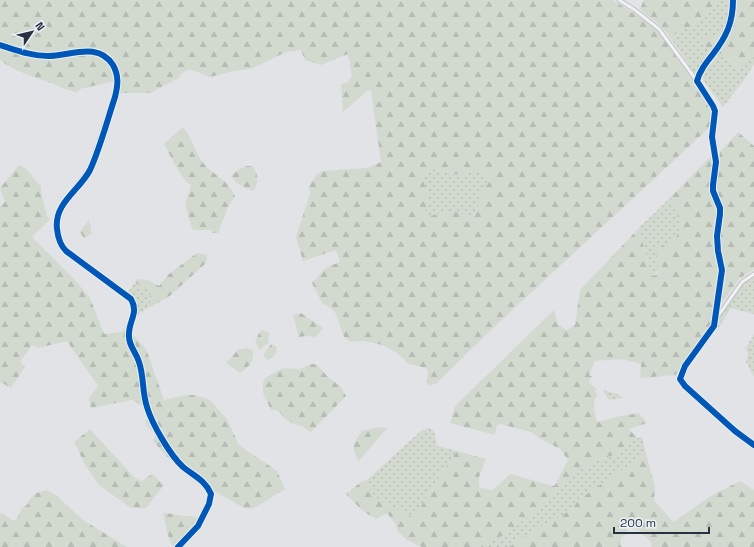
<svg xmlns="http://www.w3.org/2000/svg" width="754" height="547" font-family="'Space Grotesk',sans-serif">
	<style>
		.grass { fill: url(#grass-dots) }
		.forest { fill: url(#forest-firs); fill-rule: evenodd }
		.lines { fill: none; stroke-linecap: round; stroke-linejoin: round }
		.minor-casing { stroke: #bfc1c4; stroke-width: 5 }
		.minor { stroke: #f0f1f3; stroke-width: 3 }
		.cycleway-casing { stroke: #edf2f6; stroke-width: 8 }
		.cycleway { stroke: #0057b8; stroke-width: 6 }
	</style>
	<defs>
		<pattern id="grass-dots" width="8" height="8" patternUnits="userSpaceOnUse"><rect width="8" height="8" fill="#d2dad0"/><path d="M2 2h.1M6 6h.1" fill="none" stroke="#b4bcb4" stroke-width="1.8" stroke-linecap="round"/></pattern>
		<pattern id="forest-firs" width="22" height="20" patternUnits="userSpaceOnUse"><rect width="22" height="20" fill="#d2dad0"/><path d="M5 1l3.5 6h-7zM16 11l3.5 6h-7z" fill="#b4bcb4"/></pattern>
	</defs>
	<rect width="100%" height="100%" fill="#e1e3e6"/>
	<!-- grass -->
	<path class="grass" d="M721,0h10c0,14 -4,26 -9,38l-7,-2 -13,7 10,9 -16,23 -26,-38 9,-6 13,-5 5,-6 9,-5z
		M754,50v14l-10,16 -21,27 -20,-27v-7l15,-21 21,16z
		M113,91l7,3c-9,18 -14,39 -21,58 -3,9 -5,18 -11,26 -8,13 -25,23 -28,39 -3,13 2,25 9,34l58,42 8,-10 7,4 4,-2 6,5c-3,7 -4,10 1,16 -14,6 -21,10 -22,27l-7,-3c5,-9 10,-19 5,-28l-72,-55 -2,-28 -2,-2 6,-12 28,-37z
		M433,169l26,6 22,-4 10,9 -8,10 -10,30 -16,-9 -34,6 -1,-40z
		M672,196l9,32 -8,14 -9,6v-2c-2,10 -1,27 -13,30l-12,-48z
		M754,276v38l-23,-6 -14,22 3,-13 16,-23 6,-10z
		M754,334v43l-8,-15 2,-7 -2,-7z
		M676,381h8l54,50 16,12v5l-16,-11z
		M604,390l16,5 2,3 -13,2 -6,-9z
		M428,428l6,3 3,15 20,5 -21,31 -22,36c-12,-7 -37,-15 -44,-28 -2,-3 -2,-7 -3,-10l54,-49z
		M642,437l4,17 -67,45 -6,9 -24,16 -11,3 -29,20h-31l24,-11 51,-38 4,-11 19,-15 19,-10 23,-9 19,-15z"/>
	<!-- forest -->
	<path class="forest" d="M0,0h613l45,29 52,75c3,8 1,15 0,23l-216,200 -58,57 -8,1 -2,-3 2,-10 -1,-4 -19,-4c-11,-16 -38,-26 -57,-22l-7,-5 -8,-23 -4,-5 -10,-6 -10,-20 15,-16 13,-5 -4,-12 -33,11 -7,-24 14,-43 -1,-8 7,-11 7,-4 44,-3 14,-6 -10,-71 -3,-1 -25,22 -2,-28 7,-2 4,-6 -4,-22 -27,11 -16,-5 -4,-10 -15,2 -35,17 -17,2 -24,6 -15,-6 -7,-1 -6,3 -3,5 -29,15h-28l-2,1 -7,-3 2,-9h-5l-30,7 -3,3c-8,-1 -14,-4 -21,-7 -20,-8 -39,-12 -56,-25zM433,169l26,6 22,-4 10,9 -8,10 -10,30 -16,-9 -34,6 7,-16 -8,-24z
		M644,0h77l-15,15 -9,5 -5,6 -13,5 -9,6 -9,-11 -21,-17z
		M736,0h18v50l-14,18 -22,-16c10,-16 19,-32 18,-52z
		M708,35l14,3 -10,14 -10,-9v-7z
		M183,127c8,10 11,22 18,33 9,14 25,17 34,36l-7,11 -10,26h-5l-1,-3h-18l-2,-2 -7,-23 6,-20c-11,-7 -20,-29 -27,-41z
		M738,132l16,14v123l-15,10 -18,26 5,-32 -6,-30 3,-31 -7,-25 4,-35z
		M712,155l1,8 -3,19 7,30 -3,11 -1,21 5,21 -6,58c-8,19 -25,34 -36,52l-36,3 1,-14 -20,-5 -26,2 -6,14 4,2 -3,2 -1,4 8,6 -2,3 3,2c-7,9 -3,18 -1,28l24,-6 18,-3 8,10 -18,6 8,9 -19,15 -23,9 -19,10 -19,15 -4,11 -51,38 -24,11h-56l-15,-7 -9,-8 -2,-7 -8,-11h-3l-9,5 -13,-8 -17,-17 15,-12 6,-2c1,3 1,7 3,10 7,13 32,21 44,28l22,-36 21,-31 29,8 -7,18v9l2,2 12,2 17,-16 43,12 2,-1 13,-25 -8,-11 -21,-11 -8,-6 -31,-8 -3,1 -2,10 -45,-12 5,-17 99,-96 4,14 8,6 9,-5 5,-35 59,-62 12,48 5,-1 3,-4 -4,-21 9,-5 1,3 8,-6 8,-14 -9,-32z
		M19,165c13,6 12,12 22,21v7l6,23 3,3 -18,18 43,43 15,18 14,36 17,-2 3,-2 7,3 15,16 18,51 17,-4 12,-1 13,3 6,4 15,17 12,26 38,26 8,18 -29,18 -6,2 -6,-1 -26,-15 -11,-2 -40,-34 -14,-16 2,-6 -9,-11v-5h5l-4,-11 -15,-8 -41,8 -2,-10 9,-12 -31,-45 -29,7 -6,-3 -12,17 5,5 -14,21 -11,-6v-175l5,-5 -5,-14z
		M247,166h6c5,10 7,16 0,25 -9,-4 -16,-6 -22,-15l7,-6z
		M89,220l3,14 -8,4 -4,-6z
		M197,253l7,1 3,2 -1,7 -35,32 -18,11c-5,-6 -4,-9 -1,-16l-6,-5 -4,2 -7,-4 2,-4 11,1 11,6 10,-12z
		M301,313l22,15 -7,9 -10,-1 -7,1 -6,-22z
		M262,330l6,2 1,2 -1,9 -8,7 -5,-8 4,-9z
		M271,344l6,3c0,6 -3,12 -10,13l-4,-5z
		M247,348l6,2c2,11 -5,18 -13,23l-14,-10 12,-13z
		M312,364h3l3,2 10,11 13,10 5,9 -36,37c-7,-9 -13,-7 -22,-12 -7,-4 -7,-13 -17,-11l-8,-17v-10l2,-5 18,-10 16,1z
		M380,427l7,1 -28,33c-9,-13 -5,-19 3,-30z
		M90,429l45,49 7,3 10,-7 12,11 -18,23h-15l-32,-23 -14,-20 -5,-11 -6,-12z
		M646,454l9,33 -1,13 19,22 38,-26 29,-15 14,9v57h-103l1,-4 -16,-15 -6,-3 -5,10 -4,3 -1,7 2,2h-113l29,-20 11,-3 24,-16 6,-9z
		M48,490l9,6 26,24 44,27h-127v-33l3,-1 9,7h4l6,-12 5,-3 2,-5 7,-7z
		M164,513h2l33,5 -10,16 -16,12 -4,-7 -6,-25z"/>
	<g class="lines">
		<defs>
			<path id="minor" d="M619,0l16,10 24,19 38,52
				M733,0c0,23 -7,37 -20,54 -7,9 -13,16 -16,27l16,25 2,5 -3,26 4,25 -3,23v6l7,17v6l-3,22 1,15 4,19 -8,56 -29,40 -5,13 5,7 50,45 19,14
				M0,45c16,5 31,11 48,11 22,0 50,-15 65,9 6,11 5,20 2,32 -8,24 -15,51 -25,73 -11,21 -36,33 -33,59 1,9 3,16 9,22l65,48c8,14 -2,21 -2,35 -1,11 7,18 10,28 5,14 3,30 8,45 5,17 23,48 36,60 11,9 22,13 28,27l-2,10 -11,22 -20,21
				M716,319l26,-37 12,-8"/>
		</defs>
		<!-- minor casing -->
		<use href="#minor" class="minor-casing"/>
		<!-- minor -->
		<use href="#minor" class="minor"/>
		<defs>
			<path id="cycleway" d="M733,0c0,23 -7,37 -20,54 -7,9 -13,16 -16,27l16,25 2,5 -3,26 4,25 -3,23v6l7,17v6l-3,22 1,15 4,19 -8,56 -29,40 -5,13 5,7 50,45 19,14
				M0,45c16,5 31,11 48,11 22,0 50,-15 65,9 6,11 5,20 2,32 -8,24 -15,51 -25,73 -11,21 -36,33 -33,59 1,9 3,16 9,22l65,48c8,14 -2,21 -2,35 -1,11 7,18 10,28 5,14 3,30 8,45 5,17 23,48 36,60 11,9 22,13 28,27l-2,10 -11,22 -20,21"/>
		</defs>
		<!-- cycleway casing -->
		<use href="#cycleway" class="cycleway-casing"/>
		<!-- cycleway -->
		<use href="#cycleway" class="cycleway"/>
	</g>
	<!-- north arrow -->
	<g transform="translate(32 32) rotate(55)" stroke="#edf2f6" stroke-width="3" paint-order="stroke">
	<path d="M0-3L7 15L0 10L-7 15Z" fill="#263241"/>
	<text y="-6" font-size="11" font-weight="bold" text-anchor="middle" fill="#263241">N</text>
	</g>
	<!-- scale -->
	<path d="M614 527v6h95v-6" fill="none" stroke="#263241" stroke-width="2"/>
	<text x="620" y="527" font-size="12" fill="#263241" stroke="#edf2f6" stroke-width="3" paint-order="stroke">200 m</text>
</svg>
